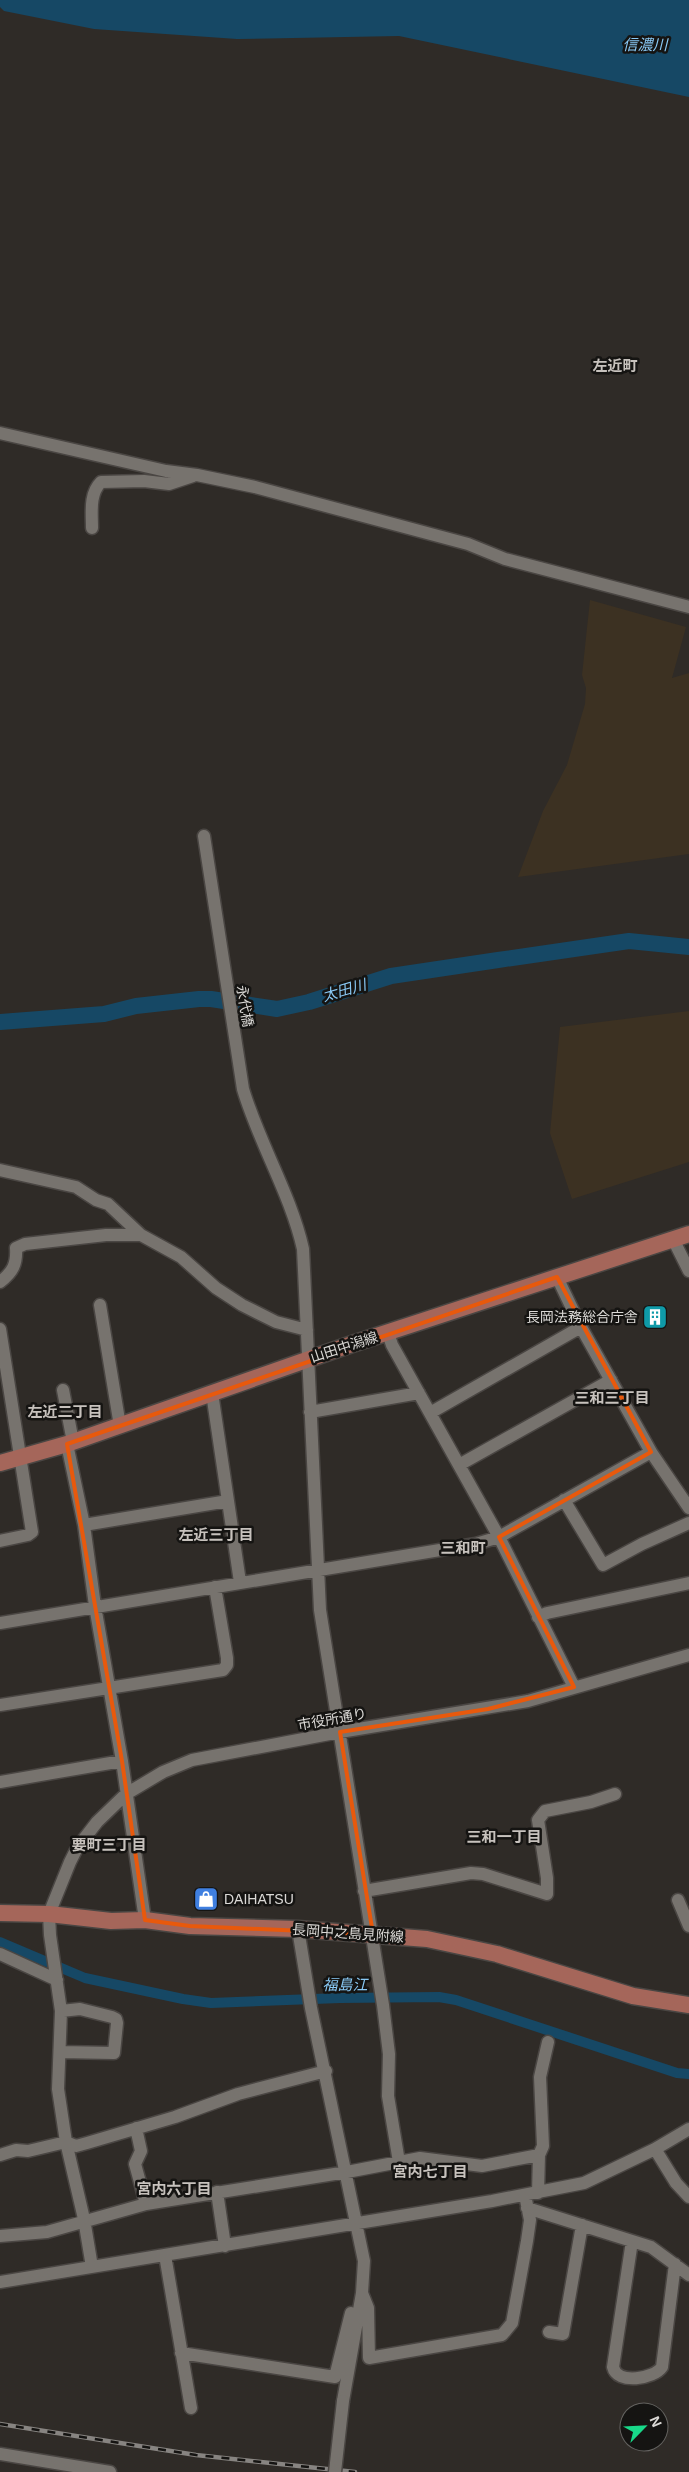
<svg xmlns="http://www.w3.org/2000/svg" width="689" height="2472" font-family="Arial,'Noto Sans JP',sans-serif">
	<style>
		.industrial { fill: #3c3122 }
		.water { fill: #164865 }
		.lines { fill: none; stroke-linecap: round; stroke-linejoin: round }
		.canal { stroke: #164865; stroke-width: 10 }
		.river { stroke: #164865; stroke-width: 16 }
		.minor-casing { stroke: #4a4643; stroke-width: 15 }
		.major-casing { stroke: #4a4643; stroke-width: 19 }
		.minor { stroke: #77736e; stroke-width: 12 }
		.major { stroke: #a5665a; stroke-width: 16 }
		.rail-casing { stroke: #878481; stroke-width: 4.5 }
		.rail { stroke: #151412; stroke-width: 2.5; stroke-dasharray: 8; stroke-linecap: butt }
		.minor-bridge-casing { stroke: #4a4643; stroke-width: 15; stroke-linecap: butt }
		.minor-bridge { stroke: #77736e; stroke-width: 12 }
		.marked { fill: none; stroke: #e8590c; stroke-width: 4; stroke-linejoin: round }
		.labels { text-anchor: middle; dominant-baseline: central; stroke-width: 5; stroke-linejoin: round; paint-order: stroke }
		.street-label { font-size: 14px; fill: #dbd9d6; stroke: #151412 }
		.poi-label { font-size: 14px; fill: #dbd9d6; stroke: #151412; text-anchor: end }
		.water-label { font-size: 15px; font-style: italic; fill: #8acaf6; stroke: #151412 }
		.neighbourhood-label { font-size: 15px; font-weight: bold; fill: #c7c2bd; stroke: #151412 }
	</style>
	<rect width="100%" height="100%" fill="#2f2b27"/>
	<!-- industrial -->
	<path class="industrial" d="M590,600l96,27 -14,51 17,-5v181l-171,23 25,-66 24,-46 18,-61 1,-16 -4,-13z
		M689,1011v151l-117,37 -22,-66 10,-106z"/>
	<!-- water -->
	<path class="water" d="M0,0h689v97l-290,-61 -162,3 -143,-10 -90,-18 -4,-4z"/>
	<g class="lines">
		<!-- canal -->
		<path class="canal" d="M0,1942l85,36 98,21 28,4 129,-5 99,-1 17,3 221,73 12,1"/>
		<!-- river -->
		<path class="river" d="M0,1022l104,-8 32,-8 63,-7h12l66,10 32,-7 82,-26 107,-16 131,-19 60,6"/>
		<defs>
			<path id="minor" d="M0,433l166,38 31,4 58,12 213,57 37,15 184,48
				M92,528c0,-15 -3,-34 9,-46l43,-1 25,3 24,-8
				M204,836l39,253c16,54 48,106 60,160l17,361 63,395 6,49 -1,42 11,66
				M0,1170l76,17 20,13 12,4 33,31 40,22 35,31 26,17 34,17 31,8
				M673,1239l16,32
				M557,1277l24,50 70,125 38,56
				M0,1282c13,-10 17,-18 16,-34l9,-4 81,-9h35
				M100,1305l20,121
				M0,1329l32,203 -4,3 -28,6
				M388,1333l4,12 107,192 75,150
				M63,1390l10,52
				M212,1393l28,189
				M310,1412l109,-19
				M430,1413l151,-86
				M67,1444l17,81 11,81 27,155 23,159
				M459,1465l152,-85
				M564,1500l39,65 39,-21 47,-21
				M84,1525l144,-24
				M538,1617l9,-4 142,-30
				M0,1623l476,-79 23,-7 152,-85
				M0,1705l223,-35 4,-5v-7l-12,-71
				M0,1782l122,-21
				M364,1891l107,-18 12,1 64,20v-16l-9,-58 7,-9 46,-9 24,-8
				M678,1900l11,26
				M298,1929l13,79 53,253 -2,32 -19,108
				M0,1954l57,26
				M60,2052l54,1 3,-30 -1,-4 -4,-2 -32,-8 -19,2
				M136,2128l5,23 -6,13 11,40
				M655,2149l21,34 13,14
				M0,2155l16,-5 12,1 38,-9 10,4 11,-3 88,-26 63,-23 88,-23
				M217,2192l8,54
				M538,2193l1,-38 4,-9 -3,-69 8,-35
				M527,2208l124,39 38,28
				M0,2236l47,-4 99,-28 201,-32 73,-14 62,8 57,-11
				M632,2241l-19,126c4,18 41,12 49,0l13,-103
				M165,2255l26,153
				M92,2267l-8,-48 -18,-77 -8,-53 3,-78 -11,-76 -1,-21 21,-52 7,-14 20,-26 29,-28 37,-22 29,-12 148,-28 188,-31 161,-46
				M0,2282l492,-81 92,-18 71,-34 34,-20
				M362,2293l6,15 1,50 133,-23 10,-12 15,-82 3,-21 -5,-25
				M549,2332l14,2 19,-109
				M181,2353l154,24 16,-64
				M0,2454l110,18"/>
			<path id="major" d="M0,1463l67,-19 285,-100 337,-110
				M0,1913l49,1 62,7 34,-1 45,6 108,3 129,10 70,15 136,42 56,9"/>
		</defs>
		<!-- minor casing -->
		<use href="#minor" class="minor-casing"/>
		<!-- major casing -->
		<use href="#major" class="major-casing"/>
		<!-- minor -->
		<use href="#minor" class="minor"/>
		<!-- major -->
		<use href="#major" class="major"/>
		<defs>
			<path id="rail" d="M0,2424l196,31 159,17"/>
		</defs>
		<!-- rail casing -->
		<use href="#rail" class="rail-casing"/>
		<!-- rail -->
		<use href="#rail" class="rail"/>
		<defs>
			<path id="minor-bridge" d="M335,2472l8,-71"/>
		</defs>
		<!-- minor-bridge casing -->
		<use href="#minor-bridge" class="minor-bridge-casing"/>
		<!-- minor-bridge -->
		<use href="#minor-bridge" class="minor-bridge"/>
	</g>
	<!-- marked area -->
	<path class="marked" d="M557,1277l94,175 -152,85 75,150 -86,22 -148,23 33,202 -183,-8 -45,-6 -23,-159 -55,-317z"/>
	<!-- icons -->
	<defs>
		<symbol id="building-square" viewBox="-11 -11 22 22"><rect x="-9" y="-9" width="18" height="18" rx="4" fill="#0f9aa8" stroke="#151412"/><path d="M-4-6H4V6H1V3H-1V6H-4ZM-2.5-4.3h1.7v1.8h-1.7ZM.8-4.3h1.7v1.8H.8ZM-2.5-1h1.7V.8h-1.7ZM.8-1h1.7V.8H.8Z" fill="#fff"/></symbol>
		<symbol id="shop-square" viewBox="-11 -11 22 22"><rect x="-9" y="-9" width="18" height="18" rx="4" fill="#3f7fe0" stroke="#151412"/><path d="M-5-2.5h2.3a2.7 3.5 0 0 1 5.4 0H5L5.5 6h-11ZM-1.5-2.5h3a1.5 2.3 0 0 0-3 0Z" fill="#fff"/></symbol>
	</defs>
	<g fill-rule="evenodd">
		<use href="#building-square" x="641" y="1303" width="28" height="28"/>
		<use href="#shop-square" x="192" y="1885" width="28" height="28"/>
	</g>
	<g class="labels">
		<!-- street labels -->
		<g class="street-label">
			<text transform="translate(245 1006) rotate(81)">永代橋</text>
			<text transform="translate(344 1347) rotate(-18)">山田中潟線</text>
			<text transform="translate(332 1719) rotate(-10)">市役所通り</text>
			<text transform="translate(348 1933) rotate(4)">長岡中之島見附線</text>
		</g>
		<!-- poi labels -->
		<g class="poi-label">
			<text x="638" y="1317">長岡法務総合庁舎</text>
			<text x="224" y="1899" text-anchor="start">DAIHATSU</text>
		</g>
		<!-- water labels -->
		<g class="water-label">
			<text x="645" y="44">信濃川</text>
			<text transform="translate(344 990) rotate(-16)">太田川</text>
			<text x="345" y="1984">福島江</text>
		</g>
		<!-- neighbourhood labels -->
		<g class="neighbourhood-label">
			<text x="615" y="365">左近町</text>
			<text x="612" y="1397">三和三丁目</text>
			<text x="65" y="1411">左近二丁目</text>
			<text x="216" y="1534">左近三丁目</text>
			<text x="463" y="1547">三和町</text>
			<text x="504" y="1836">三和一丁目</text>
			<text x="109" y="1844">要町三丁目</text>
			<text x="430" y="2171">宮内七丁目</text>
			<text x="174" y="2188">宮内六丁目</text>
		</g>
	</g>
	<!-- north arrow -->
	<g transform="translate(644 2427) rotate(66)"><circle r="24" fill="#151412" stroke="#646360"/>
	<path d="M0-4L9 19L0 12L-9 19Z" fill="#18d989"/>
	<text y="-8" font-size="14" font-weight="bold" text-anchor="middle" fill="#dbd9d6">N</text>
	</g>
</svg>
